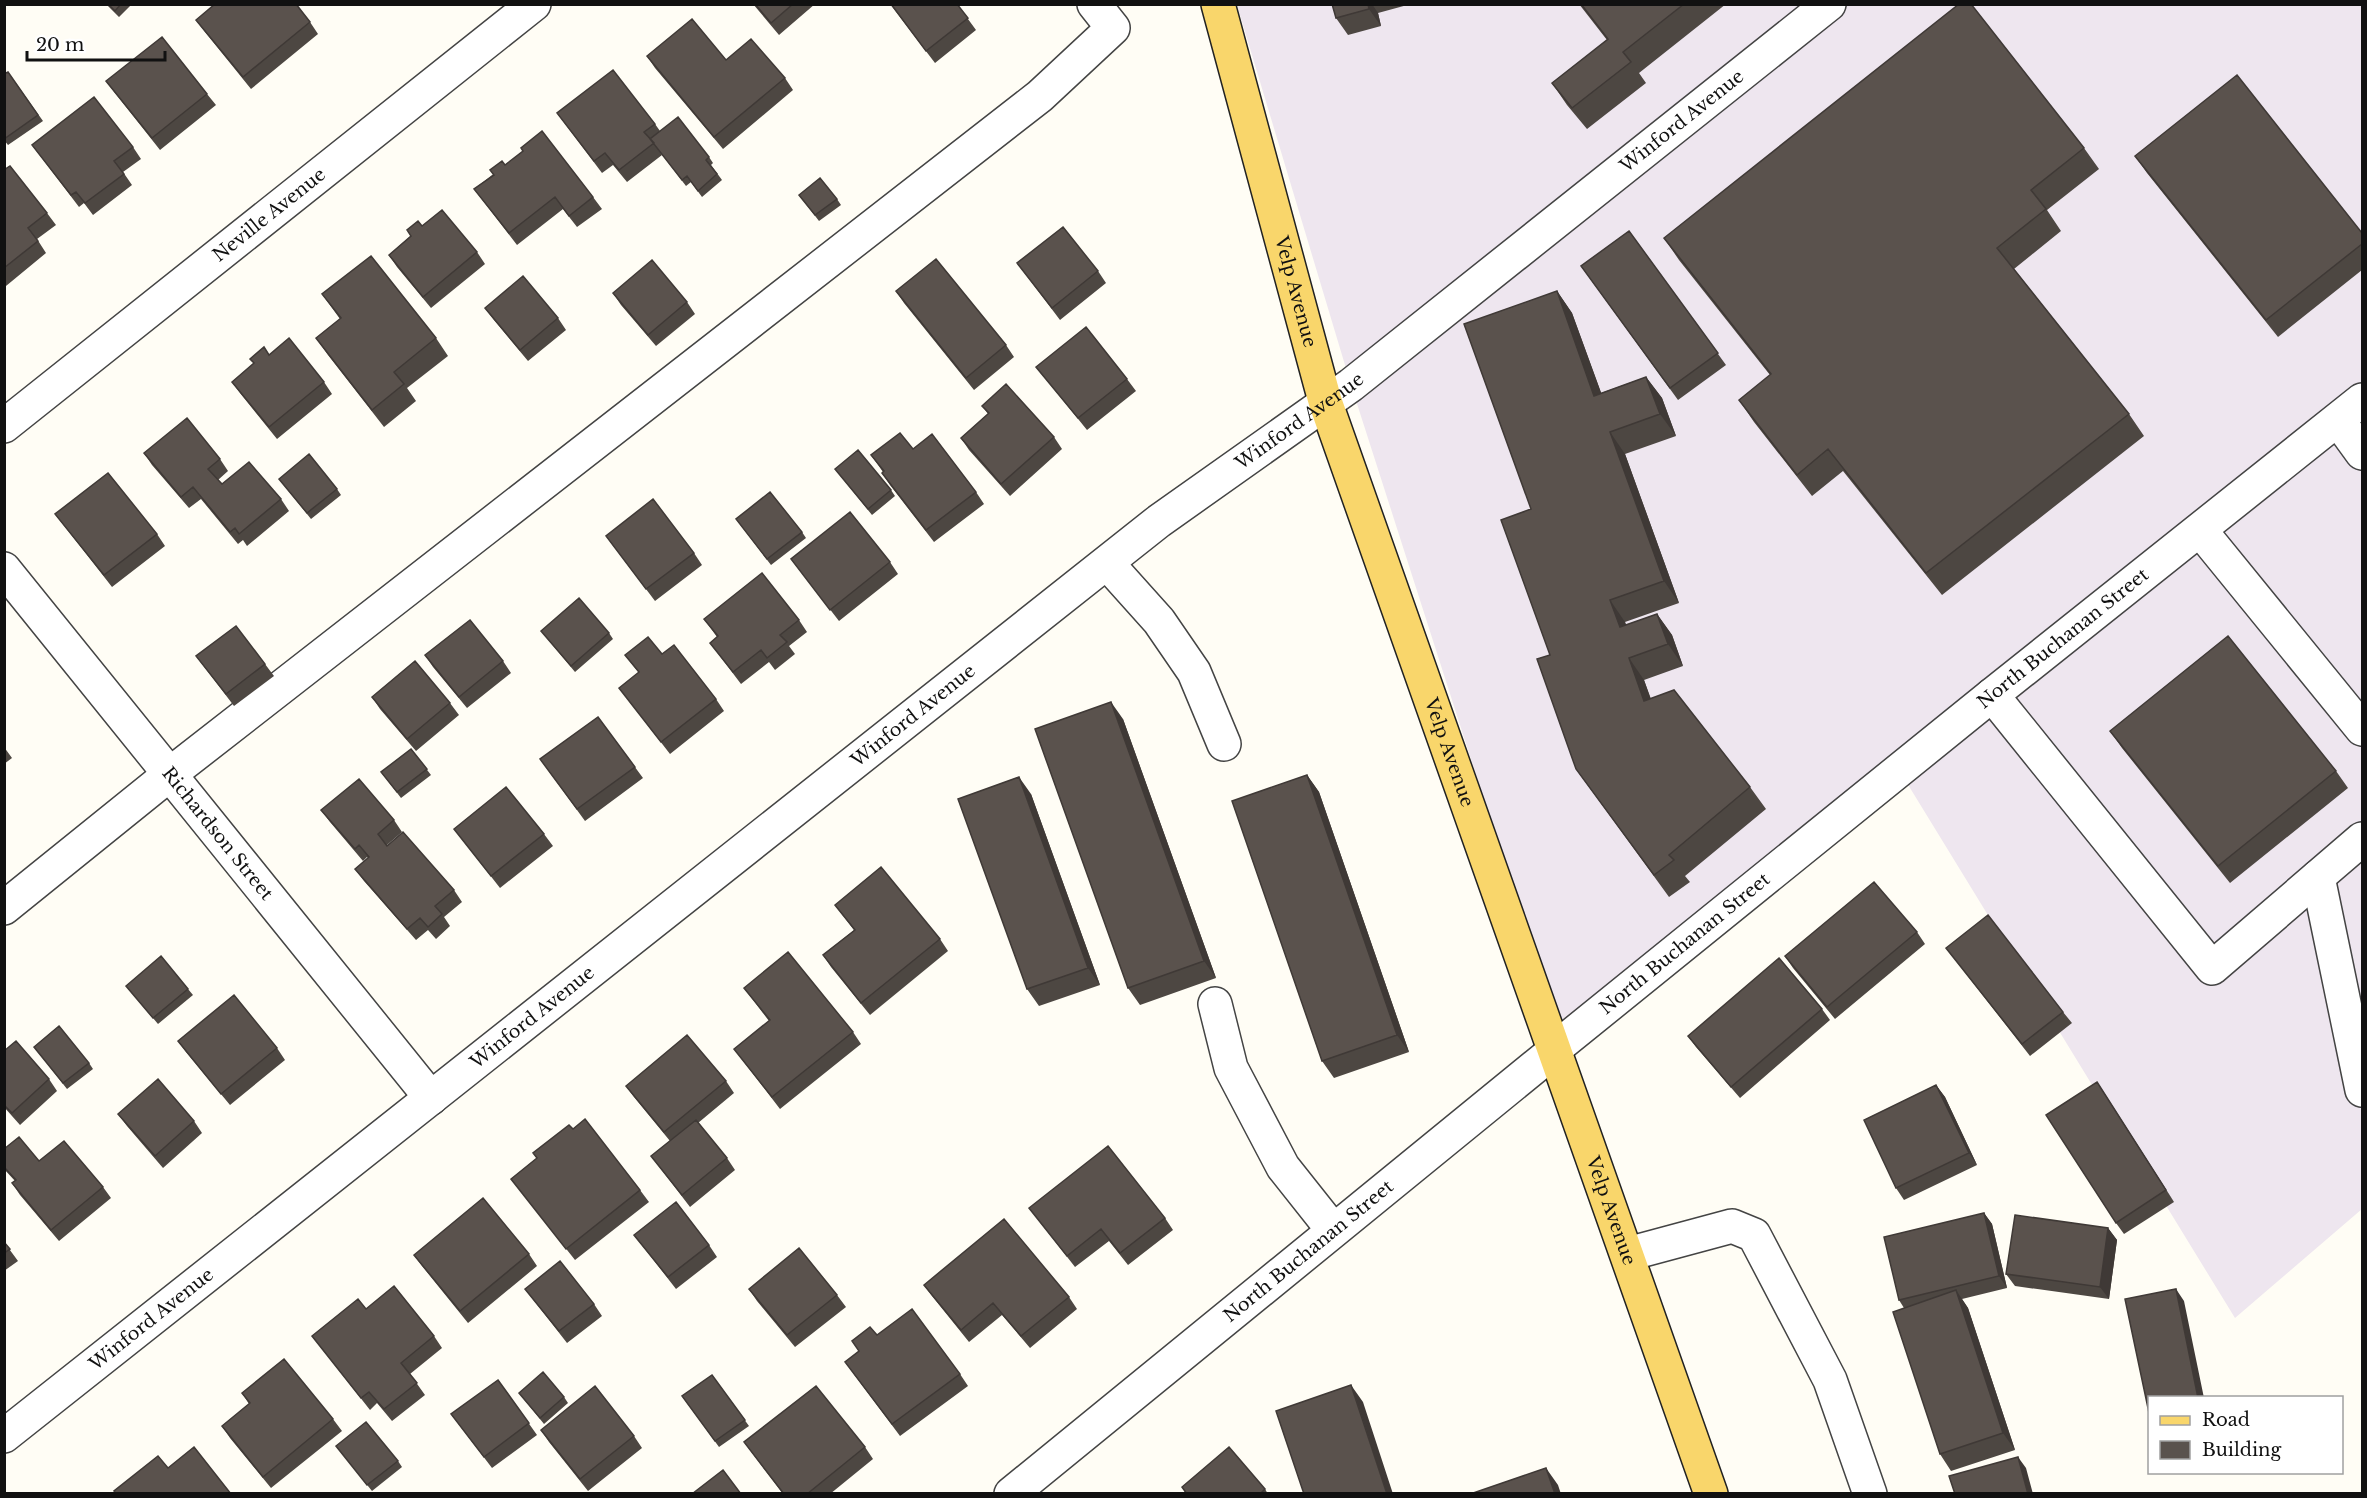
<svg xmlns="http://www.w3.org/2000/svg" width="2367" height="1498" font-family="'Libre Baskerville',serif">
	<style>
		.industrial { fill: #eee6ef }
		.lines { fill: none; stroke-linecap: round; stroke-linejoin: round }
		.minor-casing { stroke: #444; stroke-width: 36 }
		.major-casing { stroke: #222; stroke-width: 36 }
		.minor { stroke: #fff; stroke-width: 33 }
		.major { stroke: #f9d66b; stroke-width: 33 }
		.wall { fill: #4d4742 }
		.shaded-wall { fill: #3f3936 }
		.building { fill: #5a524d; stroke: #3f3936; stroke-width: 1.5 }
		.labels { text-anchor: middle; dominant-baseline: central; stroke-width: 6; stroke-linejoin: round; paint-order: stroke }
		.street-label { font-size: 18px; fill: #111; stroke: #fff }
	</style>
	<rect width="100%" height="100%" fill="#fffdf5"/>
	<!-- industrial -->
	<path class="industrial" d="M1237,5h1125v1204l-127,109 -336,-548 -337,273 -211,-658z"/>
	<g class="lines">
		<defs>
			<g id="minor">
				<path d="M2338,420l24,33"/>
				<path id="s1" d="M4,426l530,-422"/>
				<path d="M2200,530l162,199"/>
				<path d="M1107,563l52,58 35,51 30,72"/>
				<path id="s2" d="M4,569l427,529"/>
				<path d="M1992,695l220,273 150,-129"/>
				<path d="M2318,877l44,213"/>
				<path d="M4,908l166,-134 870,-678 73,-68 -19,-24"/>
				<path d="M1215,1004l16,64 52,99 50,63"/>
				<path d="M1628,1254l104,-28 22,9 76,145 40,114"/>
				<path id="s3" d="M4,1436l1155,-915 192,-136 478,-381"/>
				<path id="s4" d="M1011,1494l543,-443 8,-8 430,-348 370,-295"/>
			</g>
			<g id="major">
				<path id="s5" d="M1218,4l107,397 386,1093"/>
			</g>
		</defs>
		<!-- minor casing -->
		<use href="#minor" class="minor-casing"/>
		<!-- major casing -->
		<use href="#major" class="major-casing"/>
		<!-- minor -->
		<use href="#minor" class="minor"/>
		<!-- major -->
		<use href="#major" class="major"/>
	</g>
	<!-- wall -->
	<path class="wall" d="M106,4h26l-13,13z
		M753,4h62l-36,31z
		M890,4h67l19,26 -41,33z
		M1332,4h79l-33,9 3,13 -33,9 -12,-17z
		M1579,4h147l-87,69 7,10 -59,46 -20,-24 -15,-22 55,-43z
		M196,20l114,2 8,12 -67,55 -46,-57z
		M647,56l79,4 59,18 8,12 -70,59 -68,-81z
		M8,72l35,49 -35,24 -4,-5v-66z
		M106,81l101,13 9,11 -56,45 -45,-57z
		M557,113l98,11 5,7 49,26 4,6 -2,2 11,15 -20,17 -11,-15 -5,4 -29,-38 5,7 -35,27 -14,-17 -11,8z
		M32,145l101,2 8,12 -18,13 9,13 -39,30 -9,-12 -5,4z
		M2084,148l15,21 -52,41 14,21 -47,38 115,145 15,22 -202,159 -99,-124 -31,25 -58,-74 -15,-22 31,-25 -91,-115 -15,-22z
		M2135,156l227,77v37l-84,67 -131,-164z
		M505,165l88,32 9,12 -25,18 -14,-18 -46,36 -43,-56z
		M4,170l43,43 9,12 -19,14 9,14 -40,33 -2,-2z
		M799,195l38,4 4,6 -22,16z
		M422,226l55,26 8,12 -54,44 -34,-41 -8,-12z
		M1629,231l97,134 -48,35 -97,-134z
		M1017,263l81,8 8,12 -46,37z
		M896,291l110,54 8,12 -40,33 -70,-87z
		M1557,291l15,22 29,80 45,-16 16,21 14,38 -51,18 54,149 -54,19 1,3 31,-11 15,21 11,31 -39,14 7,19 99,88 16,22 -81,67 5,6 -21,15 -93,-128 -26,-114z
		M613,293l74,9 8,12 -39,32 -35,-41z
		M322,294l114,44 12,18 -41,32 9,13 -32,26 -56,-72 -12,-17 24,-19z
		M485,308l73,10 8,12 -38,31 -34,-41z
		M269,355l55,27 8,12 -55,45 -37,-46 -8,-11 22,-19 -4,-4z
		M1036,367l91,12 9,12 -49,39 -42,-52z
		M982,406l72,31 8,12 -52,47 -41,-46 -8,-12 27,-24z
		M913,449l63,43 8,12 -50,38 -44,-57 -8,-12 1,-1 -12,-17z
		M144,453l76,6 8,12 -10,9 4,4 59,15 8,12 -42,35 -4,-6 -5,4 -37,-45 -12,9 -37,-43z
		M835,469l56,21 4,6 -23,19z
		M279,479l58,10 4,6 -30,24z
		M55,514l102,20 8,12 -53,41z
		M736,519l66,13 4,6 -35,27z
		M606,536l88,17 8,12 -47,36z
		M791,559l99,3 8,12 -59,47z
		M704,619l95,1 8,12 -18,14 6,8 -20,16 -6,-8 -28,22 -31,-41 7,-6z
		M541,631l68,2 4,6 -38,33z
		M662,654l54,45 8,12 -54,43 -51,-66 20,-15 -14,-18z
		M425,655l78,6 8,12 -44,35 -34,-41z
		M196,656l69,8 9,12 -40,30z
		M372,697l78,6 9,12 -43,36 -36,-42z
		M598,717l45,61 -58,43 -45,-62z
		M1123,719l93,259 -76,27 -12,-17z
		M2110,731l226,40 12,17 -118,95 -108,-135z
		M4,747l8,11 -8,6z
		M411,749l20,26 -30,23 -20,-26z
		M1307,775l12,17 90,260 -75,26 -12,-17z
		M1031,794l69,191 -61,21 -12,-17z
		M321,810l73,10 8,12 -15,13 67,45 8,12 -18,15 6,9 -14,13 -8,-9 -12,10 -52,-59 -9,-12 13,-11 -1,-1 -4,4 -33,-39z
		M454,829l90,5 9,12 -53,42z
		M835,905l105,34 8,12 -78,64 -39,-48 -8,-12 31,-25z
		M1917,932l8,12 -90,75 -42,-51 -8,-12z
		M1946,948l117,64 9,11 -42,33z
		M126,986l62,3 5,6 -35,29z
		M744,988l109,44 8,12 -81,65 -46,-60 35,-28z
		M1822,1009l8,11 -90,78 -44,-51 -8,-11z
		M178,1041l99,7 8,12 -55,45 -44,-53z
		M34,1047l55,16 4,6 -26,20z
		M4,1051l45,28 8,12 -37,34 -16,-18z
		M726,1081l8,12 -36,30 29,35 8,12 -45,37 -39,-51 19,-15 -36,-44 -8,-11z
		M2097,1082l77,120 -50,32 -8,-11z
		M1936,1085l9,12 32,68 -73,35 -8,-12z
		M118,1114l76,7 8,12 -39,35 -36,-42z
		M573,1129l67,61 9,12 -74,58 -64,-81z
		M4,1149l35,12 64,26 8,11 -52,43 -39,-46 -8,-12 3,-2 -11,-12z
		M1029,1208l136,10 8,12 -45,35 -19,-24 -34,26z
		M1984,1213l8,11 15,64 -45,11 6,9 47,142 -64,21 -11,-17 -36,-146 -5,-8z
		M2108,1228l9,12 -8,59 -94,-13 -9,-12z
		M634,1235l75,10 8,12 -41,32z
		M4,1242l14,19 -14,10z
		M529,1254l8,12 -69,57 -46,-57 -8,-11z
		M924,1285l145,12 8,12 -47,39 -28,-33 -33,27 -37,-46z
		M525,1289l69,15 8,12 -35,27z
		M749,1289l88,6 9,12 -51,40 -38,-46z
		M366,1309l68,27 8,12 -32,26 15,21 -33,26 -15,-18 -7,7 -58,-74z
		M859,1351l101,23 8,12 -68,50 -47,-63z
		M712,1375l37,51 -30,21 -37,-51z
		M498,1380l39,55 -45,33 -41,-54z
		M242,1393l91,26 9,12 -71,57 -41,-50 -8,-12 27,-22z
		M519,1393l45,4 4,6 -24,21z
		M541,1430l93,6 8,12 -54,43 -39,-49z
		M744,1442l121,5 8,12 -43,35h-47z
		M336,1446l62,15 4,6 -30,24z
		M1182,1487l83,2 3,5h-82z"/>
	<!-- shaded-wall -->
	<path class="shaded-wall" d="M1368,4h4l6,9 3,13 -12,-17z
		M1557,291l15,22 38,104 -16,-21z
		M1646,377l16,21 14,38 -16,-22z
		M1610,432l15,22 54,149 -15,-22z
		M1610,600l15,22 10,27 -15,-22z
		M1657,614l15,21 11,31 -15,-22z
		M1629,658l15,22 15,43 -15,-22z
		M1111,702l12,17 93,259 -12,-17z
		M1307,775l12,17 90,260 -12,-17z
		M1019,777l12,17 69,191 -12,-17z
		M2097,1082l8,12 69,108 -8,-12z
		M1936,1085l9,12 32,68 -8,-12z
		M1984,1213l8,11 15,64 -8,-12z
		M2108,1228l9,12 -8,59 -9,-12z
		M2176,1289l8,12 20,97h-6z
		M1956,1290l12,18 47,142 -12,-17z
		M1351,1385l12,17 30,92h-6z
		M2018,1457l8,11 7,26h-5z
		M1546,1468l12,17 3,9h-6z"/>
	<!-- building -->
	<path class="building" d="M108,4h13l-6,7z
		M215,4h81l14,18 -67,55 -47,-57z
		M755,4h38l-22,19z
		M891,4h66l11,14 -42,33z
		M1332,4h36l1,5 -33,9z
		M1581,4h103l-61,48 8,10 -59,46 -20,-25 56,-44z
		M1959,4h12l113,144 -53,42 15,19 -49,39 132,166 -203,159 -98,-124 -31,26 -58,-75 32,-26 -107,-136z
		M692,19l34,41 25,-21 34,39 -71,59 -67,-81z
		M162,37l45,57 -55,44 -46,-57z
		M613,70l42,54 -11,8 10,11 -35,27 -14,-17 -11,8 -37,-48z
		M8,72l30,43 -34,24v-65z
		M2237,75l125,158v11l-96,76 -131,-164z
		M94,97l39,50 -19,14 10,13 -39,29 -9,-11 -5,3 -39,-50z
		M678,117l31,40 -3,3 11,14 -19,17 -11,-15 -5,4 -32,-41z
		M542,131l51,66 -24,19 -14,-19 -46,36 -35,-44 20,-14 -4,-5 12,-9 3,4 18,-14 -2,-3z
		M10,166l37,47 -19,15 10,13 -34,27v-98z
		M820,178l17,21 -22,16 -16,-20z
		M442,210l35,42 -54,45 -34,-42 22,-19 -4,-6 11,-9 4,5z
		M1063,227l35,44 -46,37 -35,-45z
		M1629,231l89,122 -48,35 -89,-122z
		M371,256l65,82 -42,34 10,12 -32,26 -56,-72 25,-20 -19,-24z
		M936,259l70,86 -40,33 -70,-87z
		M652,260l35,42 -39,33 -35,-42z
		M523,276l35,42 -38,32 -35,-42z
		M1557,291l37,105 52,-19 14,37 -50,18 54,149 -54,19 10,27 37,-13 11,30 -39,14 15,43 30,-11 76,97 -81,68 5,5 -20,15 -78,-106 -39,-110 13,-4 -49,-135 30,-11 -67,-185z
		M1086,327l41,52 -49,39 -42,-51z
		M289,338l35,44 -55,45 -37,-45 22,-19 -4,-4 14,-12 5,8z
		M1006,384l48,53 -53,47 -40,-46 28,-25 -7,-7z
		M187,418l33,41 -12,10 14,15 27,-22 32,37 -42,35 -4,-6 -5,4 -37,-45 -12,10 -37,-44z
		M900,433l13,16 19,-15 44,58 -50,38 -44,-57 2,-2 -13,-16z
		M858,450l33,40 -23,19 -33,-40z
		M309,454l28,35 -30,24 -28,-34z
		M108,473l49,61 -53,41 -49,-61z
		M770,492l32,40 -35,27 -31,-40z
		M653,499l41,54 -48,36 -40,-53z
		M850,512l40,50 -60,48 -39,-51z
		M762,573l37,47 -19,15 7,7 -20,16 -6,-8 -28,22 -23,-29 8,-7 -14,-17z
		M579,598l30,35 -38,33 -30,-35z
		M470,620l33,41 -44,36 -34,-42z
		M236,626l29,38 -39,30 -30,-38z
		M2228,636l108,135 -118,95 -108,-135z
		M648,637l14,17 12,-9 42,54 -55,43 -42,-54 20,-16 -14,-17z
		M415,661l35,42 -43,36 -35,-42z
		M1111,702l93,259 -76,27 -93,-259z
		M598,717l37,50 -58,42 -37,-50z
		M411,749l16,20 -30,23 -16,-20z
		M1307,775l90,260 -75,26 -90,-260z
		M1019,777l69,191 -61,21 -69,-190z
		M359,779l35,41 -16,14 9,12 16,-14 51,58 -19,16 7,8 -14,13 -8,-9 -13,11 -52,-60 14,-12 -10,-12 -4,4 -34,-39z
		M506,787l38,47 -53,42 -37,-47z
		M881,867l59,72 -79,64 -38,-48 32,-25 -20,-25z
		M1874,882l43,50 -90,75 -42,-51z
		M1988,915l75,97 -41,32 -76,-96z
		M788,952l65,80 -81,65 -38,-48 36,-29 -26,-32z
		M161,956l27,33 -35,29 -27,-32z
		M1779,958l43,51 -91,78 -43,-51z
		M234,995l43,53 -56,46 -43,-53z
		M59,1026l30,37 -26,20 -29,-36z
		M687,1035l39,46 -62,51 -38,-46z
		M16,1041l33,38 -37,34 -8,-8v-54z
		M158,1079l36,42 -39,35 -37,-42z
		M2097,1082l69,108 -50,33 -70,-108z
		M1936,1085l33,68 -73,35 -32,-68z
		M585,1119l55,71 -74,59 -55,-70 26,-21 -4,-5 36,-28 4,4z
		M696,1120l31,38 -45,37 -31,-39z
		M19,1137l20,24 25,-20 39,46 -52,43 -39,-47 4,-3 -12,-13v-18z
		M1108,1146l57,72 -45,35 -19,-24 -34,27 -38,-48z
		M483,1198l46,56 -69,57 -46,-56z
		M676,1202l33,43 -41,32 -34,-42z
		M1984,1213l15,63 -100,24 -15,-63z
		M2015,1215l93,13 -8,59 -94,-13z
		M1004,1219l65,78 -48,39 -28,-33 -32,27 -37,-45z
		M4,1242l6,7 -6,4z
		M799,1248l38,47 -50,40 -38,-46z
		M560,1261l34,43 -35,27 -34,-42z
		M394,1286l40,50 -33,27 16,20 -33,26 -15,-17 -8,6 -49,-62 46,-37 8,10z
		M2176,1289l22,109h-48v14l-1,1 -24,-114z
		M1956,1290l47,143 -63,21 -47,-142z
		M912,1309l48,65 -68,50 -47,-62 14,-11 -7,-10 18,-14 7,8z
		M284,1359l49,60 -70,58 -41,-51 28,-23 -8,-10z
		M543,1372l21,25 -24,21 -21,-25z
		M712,1375l33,45 -30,21 -33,-45z
		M498,1380l31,43 -45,34 -33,-43z
		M1351,1385l36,109h-83l-28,-83z
		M595,1386l39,50 -54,43 -39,-49z
		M816,1386l49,61 -58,47h-23l-40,-52z
		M366,1422l32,39 -31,24 -31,-39z
		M194,1447l37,47h-115l-2,-3 44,-35 10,12z
		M1229,1447l36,42 -5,5h-73l-5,-7z
		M2018,1457l10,37h-73l-6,-18z
		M1546,1468l9,26h-82v-1z
		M723,1470l18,24h-49z"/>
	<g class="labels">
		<!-- street labels -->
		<g class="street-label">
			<text stroke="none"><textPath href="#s3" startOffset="2132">Winford Avenue</textPath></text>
			<text stroke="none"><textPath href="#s1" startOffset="339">Neville Avenue</textPath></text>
			<text stroke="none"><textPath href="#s5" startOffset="298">Velp Avenue</textPath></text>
			<text stroke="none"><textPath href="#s3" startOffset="1646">Winford Avenue</textPath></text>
			<text stroke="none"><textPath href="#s4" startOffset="1356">North Buchanan Street</textPath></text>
			<text stroke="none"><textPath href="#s3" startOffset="1160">Winford Avenue</textPath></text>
			<text stroke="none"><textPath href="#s5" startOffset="784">Velp Avenue</textPath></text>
			<text stroke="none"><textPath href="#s2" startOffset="340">Richardson Street</textPath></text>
			<text stroke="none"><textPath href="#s4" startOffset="870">North Buchanan Street</textPath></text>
			<text stroke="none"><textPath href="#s3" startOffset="674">Winford Avenue</textPath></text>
			<text stroke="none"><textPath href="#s5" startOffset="1270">Velp Avenue</textPath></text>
			<text stroke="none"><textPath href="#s4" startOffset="384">North Buchanan Street</textPath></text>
			<text stroke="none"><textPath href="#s3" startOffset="188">Winford Avenue</textPath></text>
		</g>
	</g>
	<!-- border -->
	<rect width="2367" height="1498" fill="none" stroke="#111111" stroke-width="12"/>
	<!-- legend -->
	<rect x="2148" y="1396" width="195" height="78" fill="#ffffff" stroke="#a0a0a0" stroke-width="1.5"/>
	<rect x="2160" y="1416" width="30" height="9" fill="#f9d66b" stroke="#a0a0a0" stroke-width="1.5"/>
	<text x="2202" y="1426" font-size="18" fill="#111111">Road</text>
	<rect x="2160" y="1441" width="30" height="18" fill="#5a524d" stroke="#a0a0a0" stroke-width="1.5"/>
	<text x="2202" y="1456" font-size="18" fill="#111111">Building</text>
	<!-- scale -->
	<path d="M27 51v9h138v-9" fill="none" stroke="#111111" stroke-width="3"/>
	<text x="36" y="51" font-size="18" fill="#111111" stroke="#ffffff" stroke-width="4.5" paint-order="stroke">20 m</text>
</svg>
